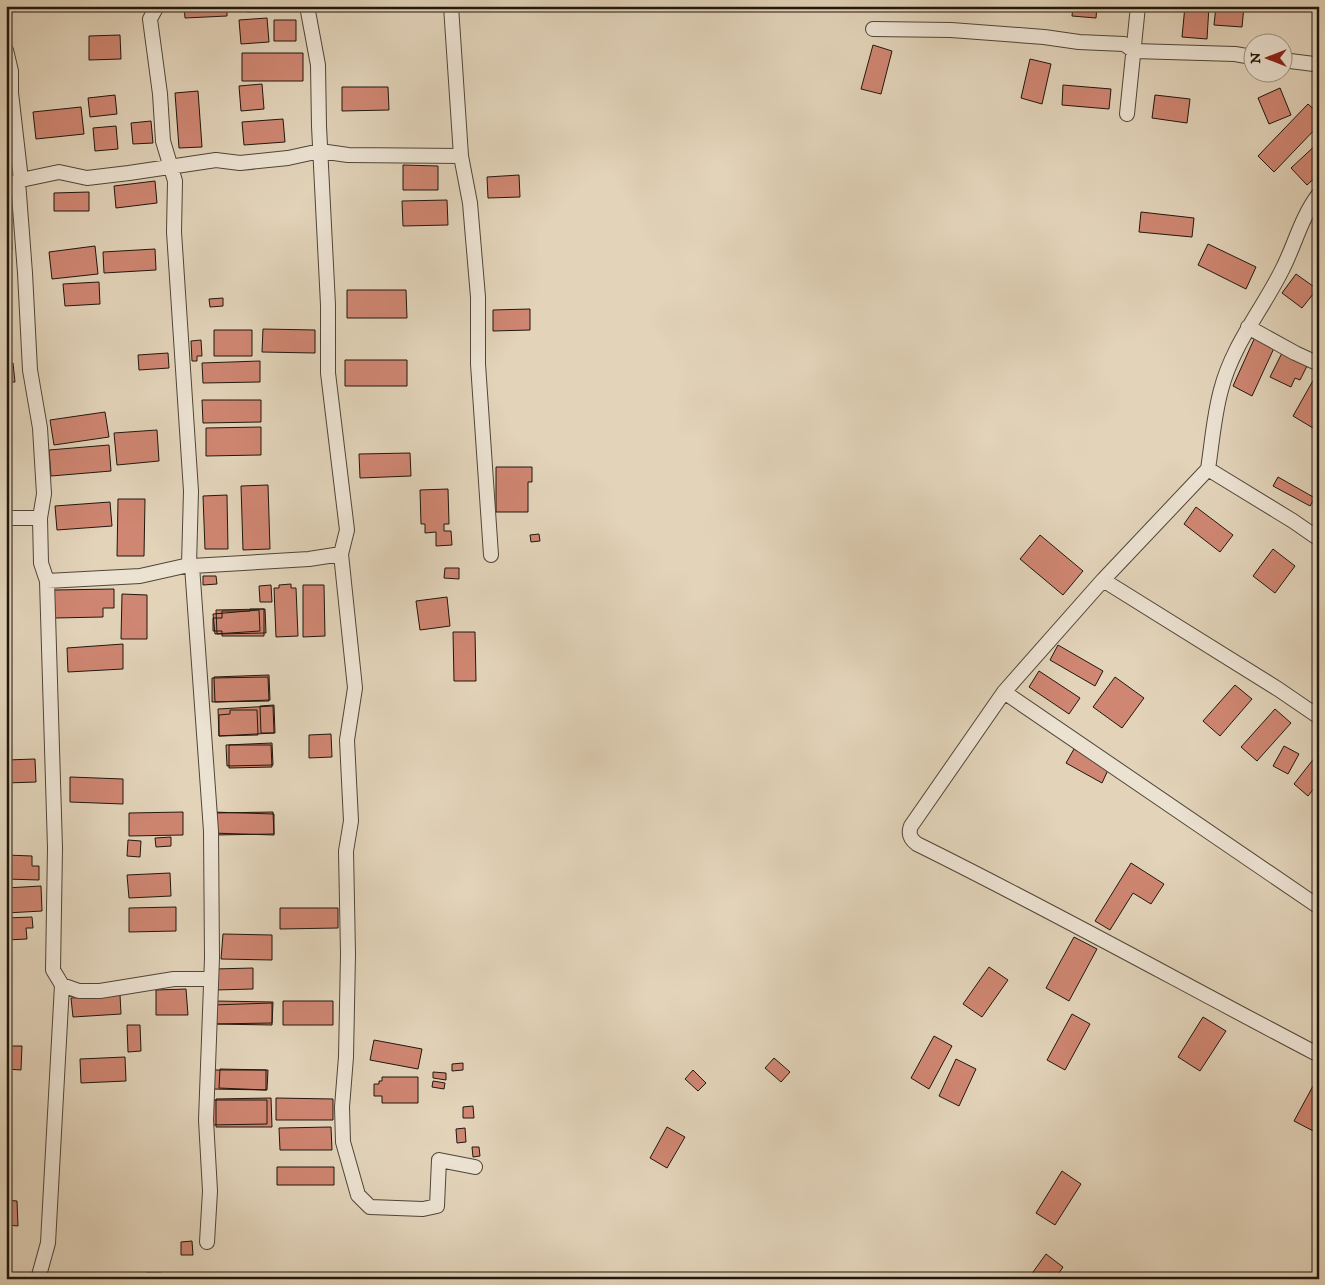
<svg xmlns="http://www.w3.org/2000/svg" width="1325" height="1285" font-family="'IM FELL DW Pica',serif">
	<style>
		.building { fill: #cf8672; stroke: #20170c }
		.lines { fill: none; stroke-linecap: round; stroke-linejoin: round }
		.minor-casing { stroke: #504637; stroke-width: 16 }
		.minor { stroke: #ece2d2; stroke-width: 14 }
	</style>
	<rect width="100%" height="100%" fill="#e2d3b9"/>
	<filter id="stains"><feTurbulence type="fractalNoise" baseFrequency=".004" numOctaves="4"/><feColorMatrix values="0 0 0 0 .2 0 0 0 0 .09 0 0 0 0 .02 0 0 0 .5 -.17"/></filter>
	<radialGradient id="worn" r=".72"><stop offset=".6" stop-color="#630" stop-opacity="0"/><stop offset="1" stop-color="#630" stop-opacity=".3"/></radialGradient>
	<!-- building -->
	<path class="building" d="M184,6h43v10l-42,2z
		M247,6h44v5l-44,1z
		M1073,6h24l-1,12 -24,-2z
		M1185,6h24l-2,33 -25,-2z
		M1216,6h28l-2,21 -28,-2z
		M267,18l2,24 -28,2 -2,-24z
		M274,20h22v21h-22z
		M120,35l1,24 -32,1v-24z
		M873,45l19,6 -11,43 -20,-5z
		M242,53h61v28h-61z
		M1030,59l21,5 -9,40 -21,-6z
		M262,84l2,25 -23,2 -2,-25z
		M1063,85l48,4 -2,20 -47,-4z
		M342,87h46l1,23 -47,1z
		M1280,88l11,27 -22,9 -11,-26z
		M198,91l4,56 -23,1 -4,-55z
		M115,95l2,19 -27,3 -2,-19z
		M1155,95l35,4 -3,24 -35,-5z
		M1308,104l11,10v11l-45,47 -16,-16z
		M81,107l3,27 -48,5 -3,-27z
		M283,119l2,23 -41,3 -2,-23z
		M151,121l2,22 -20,1 -2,-21z
		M116,126l2,23 -23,2 -2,-23z
		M1319,142v32l-12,11 -16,-17z
		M403,165l35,1v24h-35z
		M519,175l1,22 -32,1 -1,-21z
		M155,181l2,22 -41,5 -2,-22z
		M6,191h5l1,25h-6z
		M89,192v19h-35v-18z
		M447,200l1,25 -45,1 -1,-25z
		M1141,212l53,6 -2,19 -53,-5z
		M6,225h5l1,25h-6z
		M1208,244l48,23 -10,22 -48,-24z
		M95,246l3,28 -46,5 -3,-27z
		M155,249l1,21 -52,3 -1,-21z
		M1296,274l21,15 -15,19 -20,-15z
		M99,282l1,22 -35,2 -2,-22z
		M347,290h59l1,28h-60z
		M223,298v8l-13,1 -1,-8z
		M530,309v21l-37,1v-21z
		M263,329l52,1v23l-53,-1z
		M214,330h38v26h-38z
		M1255,337l20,9 -23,50 -19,-10z
		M201,340l1,16h-5v5h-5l-1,-20z
		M1284,349l25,13 -9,18 -5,-2 -4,9 -21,-10z
		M168,353l1,15 -30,2 -1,-15z
		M345,360h62v26h-62z
		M260,361v21l-57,1 -1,-20z
		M13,363l2,19h-9v-18z
		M1319,370v47l-6,11 -20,-12z
		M202,400h59v22l-58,1z
		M105,412l4,25 -55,8 -4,-25z
		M261,427v28l-55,1v-28z
		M157,430l2,31 -42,4 -3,-32z
		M109,445l2,26 -60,5 -2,-26z
		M410,453l1,23 -51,2 -1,-24z
		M496,467h36v15h-4v30h-32z
		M1278,477l37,21 -5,8 -37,-20z
		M268,485l2,64 -27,1 -2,-64z
		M448,489l1,35h-5v7h7l1,14 -16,1v-14l-11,1v-9h-4l-1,-34z
		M227,495l1,54h-23l-2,-53z
		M118,499h27l-1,57h-27z
		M110,502l2,24 -55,4 -2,-24z
		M1196,507l37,28 -13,17 -36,-28z
		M539,534l1,7 -9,1 -1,-7z
		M1040,535l43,36 -20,24 -43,-36z
		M1273,549l22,17 -20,27 -22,-17z
		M445,568h14v11l-15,-1z
		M203,576h13l1,8 -14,1z
		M291,584v4h5l2,48 -22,1 -2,-49h5v-3z
		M271,585l1,17h-12l-1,-16z
		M303,585h21l1,51 -22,1z
		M114,589v19h-11v9l-48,1 -1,-28z
		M122,594l25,1v44h-26z
		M447,597l3,29 -30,4 -4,-29z
		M250,609h14v27h-42v-5h-9v-13h9v-7h28z
		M265,609l1,24 -49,1 -1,-24z
		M259,610l1,21 -45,3 -2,-20z
		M453,632h22l1,49h-22z
		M123,644v25l-55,3 -1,-24z
		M1058,645l45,26 -8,15 -45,-26z
		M1039,671l41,27 -11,16 -40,-27z
		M269,675l1,25 -55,2 -1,-25z
		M268,677l1,24 -57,1v-24z
		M1115,677l29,21 -22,30 -29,-21z
		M1235,685l17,14 -32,37 -17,-15z
		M274,705l1,28h-14l-1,-27z
		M273,706l1,27 -55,3 -1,-27z
		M1275,709l16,14 -34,38 -16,-14z
		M230,710h27l1,25 -39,1v-21l11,-1z
		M331,734l1,23 -23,1v-23z
		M272,743l1,22 -46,1 -1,-21z
		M229,745h42l1,22 -43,1z
		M1284,746l15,8 -11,20 -15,-8z
		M1074,749l35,19 -7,15 -36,-20z
		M1319,752v30l-11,14 -14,-12z
		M35,759l1,23 -30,1v-23z
		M70,777l53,2v25l-53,-2z
		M183,812v23l-54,1v-23z
		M212,812l62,2v21l-63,-2z
		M273,812l1,22 -60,1v-22z
		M171,837v9l-15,1 -1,-9z
		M128,840l13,1 -1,16 -13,-1z
		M6,855l26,1v10h7v14l-33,-1z
		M1131,863l33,21 -13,20 -18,-11 -23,37 -15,-9z
		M170,873l1,23 -42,2 -2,-23z
		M41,886l1,25 -36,2v-25z
		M176,907v24l-47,1v-24z
		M280,908h58v20l-58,1z
		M32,917l1,11h-7l1,11 -21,1v-22z
		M223,934l49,1v25l-51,-1z
		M1074,937l23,12 -28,52 -23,-13z
		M989,967l19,13 -26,37 -19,-13z
		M253,968v21l-38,1 -1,-21z
		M186,989l2,26h-32v-25z
		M120,995l1,19 -48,3 -2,-19z
		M214,1001l59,1 -1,23 -58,-1z
		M283,1001h50v24h-50z
		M272,1003v20l-59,1v-19z
		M1072,1014l18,10 -25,46 -18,-10z
		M1203,1017l23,14 -26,40 -22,-14z
		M127,1025h13l1,26 -13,1z
		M934,1036l18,10 -23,43 -18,-11z
		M374,1040l48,9 -4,20 -48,-9z
		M6,1046h16l-1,24 -15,-1z
		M125,1057l1,24 -45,2 -1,-24z
		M774,1058l16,14 -9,10 -16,-14z
		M956,1059l20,10 -17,37 -20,-10z
		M463,1063v7l-11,1v-7z
		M220,1069l46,1v20l-47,-2z
		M211,1070h57l-1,20 -56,-1z
		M693,1070l13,13 -8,8 -13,-12z
		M433,1072l13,1v7l-13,-2z
		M382,1077h36v26h-36v-7h-8v-12h5v-3h3z
		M433,1081l12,2 -1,6 -12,-2z
		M1313,1086l6,3v45l-25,-13z
		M271,1098l1,29h-56v-28z
		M276,1098l57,1v21h-57z
		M209,1100h58v24l-58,1z
		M473,1106l1,12h-11v-11z
		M331,1127l1,23h-52l-1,-22z
		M667,1127l18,10 -18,31 -17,-10z
		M465,1128l1,14 -9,1 -1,-14z
		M472,1147h7l1,9 -7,1z
		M277,1167h57v18h-57z
		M1062,1171l19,13 -26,41 -19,-12z
		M6,1200l11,1 1,25 -12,-1z
		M192,1241l1,14h-12v-13z
		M1046,1254l17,13 -8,12h-27z
		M146,1273h15v5l11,1h-43l17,-1z"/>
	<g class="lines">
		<defs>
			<path id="minor" d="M157,6l-7,13 10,75 3,47 12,40 -1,51 17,259 -2,74
				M307,6l11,59 1,61 9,179v68l19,157 -6,24
				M451,6l10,150 9,47 8,94v67l13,191
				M873,29l78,1 93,7 35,5 45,2 10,7 101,3 17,3
				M6,50l5,21v22l10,87 -3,1 7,92 5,97 10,58 4,66 -4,24 1,45 6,18 8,267 -2,122 9,15 -14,258 -10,36
				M1282,60l32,4 5,-1
				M1127,114l11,-108
				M21,180l38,-8 28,6 42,-5 87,-13 24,3 48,-5 32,-7 28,4 113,1
				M1248,327l47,26 24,11
				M1208,469c4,-26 6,-54 13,-79 11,-44 41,-80 61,-120 13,-25 19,-53 37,-76
				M6,518h34
				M1319,539l-26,-18 -85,-52 -105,111 -99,112 -93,134c-3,8 -1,13 6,18 136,67 268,141 402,211
				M192,566l117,-7 32,-5 14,134 -8,52 4,81 -5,30 2,103 -2,103 -4,50 1,35 15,53 12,12 53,2 14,-3 2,-46 36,7
				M1103,580l175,109 41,28
				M47,581l93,-5 49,-11 3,1 19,265 1,127 -6,162 4,71 -3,51
				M1004,692l315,215
				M62,985l17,6h21l74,-12h37"/>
		</defs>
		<!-- minor casing -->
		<use href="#minor" class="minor-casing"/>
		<!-- minor -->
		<use href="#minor" class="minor"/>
	</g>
	<!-- margin -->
	<rect width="1325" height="1285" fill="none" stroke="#e2d3b9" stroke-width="25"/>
	<rect x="8" y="8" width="1310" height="1270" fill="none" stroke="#20170c" stroke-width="2.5"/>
	<rect x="12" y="12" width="1300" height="1260" fill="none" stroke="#20170c"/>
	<!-- north arrow -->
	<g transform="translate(1268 58) rotate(270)"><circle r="24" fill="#ece2d2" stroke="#9a9183"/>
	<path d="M0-4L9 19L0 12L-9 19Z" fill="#8f2418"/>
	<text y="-8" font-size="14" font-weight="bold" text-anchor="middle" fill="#20170c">N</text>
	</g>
	<rect width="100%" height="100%" filter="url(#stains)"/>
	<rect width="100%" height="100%" fill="url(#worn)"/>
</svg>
